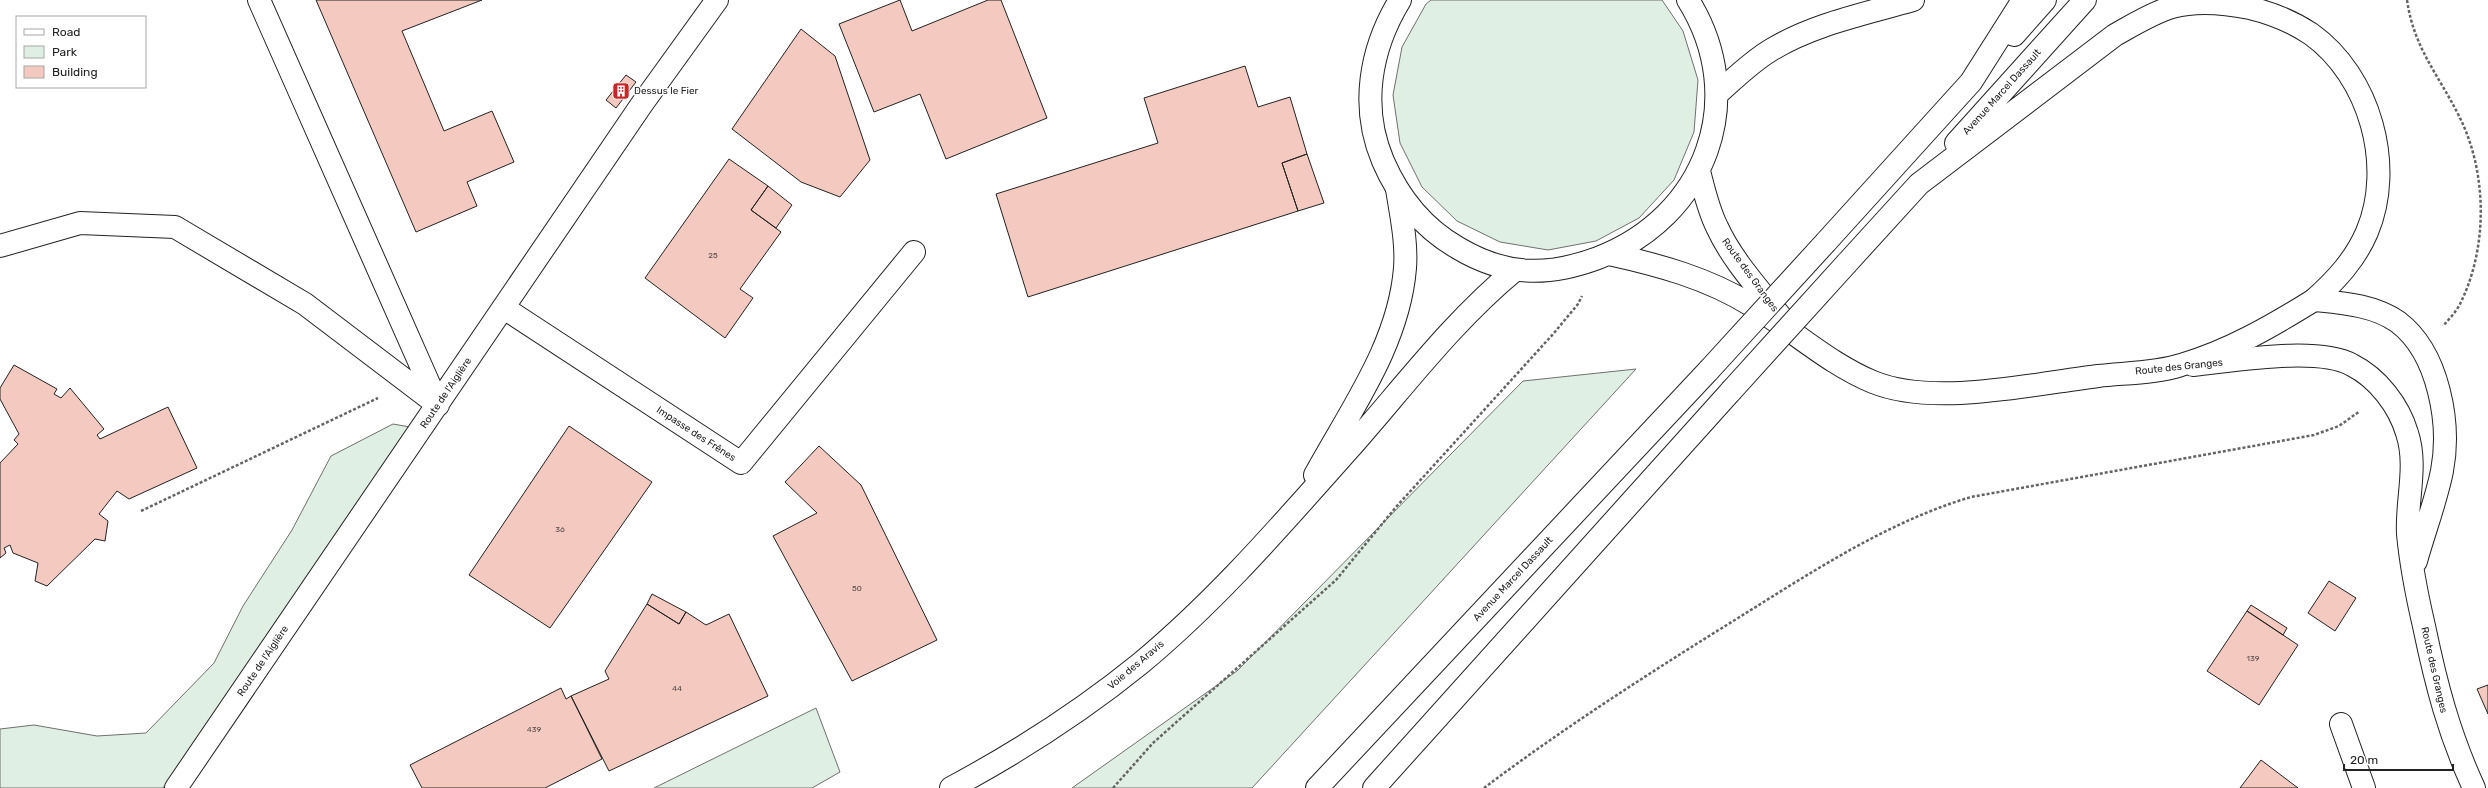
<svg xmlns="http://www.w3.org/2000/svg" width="2488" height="788" font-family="Rubik,sans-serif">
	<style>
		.green { fill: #e0efe3; stroke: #6f6f6f }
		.building { fill: #f3c9c0; stroke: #222 }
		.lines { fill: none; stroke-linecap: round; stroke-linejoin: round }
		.minor-casing { stroke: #222; stroke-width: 24 }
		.major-casing { stroke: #222; stroke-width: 24 }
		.highway-casing { stroke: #222; stroke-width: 24 }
		.path { stroke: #646464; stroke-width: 2.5; stroke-dasharray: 3 2; stroke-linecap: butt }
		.minor { stroke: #fff; stroke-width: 22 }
		.major { stroke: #fff; stroke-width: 22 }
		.highway { stroke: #fff; stroke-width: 22 }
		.highway-bridge-casing { stroke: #222; stroke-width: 24; stroke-linecap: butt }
		.highway-bridge { stroke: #fff; stroke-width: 22 }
		.labels { text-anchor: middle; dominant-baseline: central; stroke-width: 3; stroke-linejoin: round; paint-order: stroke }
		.number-label { font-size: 8px; fill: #564c4a }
		.poi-label { font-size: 10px; fill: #222; stroke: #fff; text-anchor: start }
		.street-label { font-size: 10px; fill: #222; stroke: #fff }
	</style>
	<rect width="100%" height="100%" fill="#fff"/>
	<!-- green -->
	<path class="green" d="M1431,0h231l21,31 15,49 -4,52 -20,48 -35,38 -43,23 -48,9 -48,-8 -43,-21 -35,-34 -22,-44 -7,-48 9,-48 24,-43z
		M1636,369l-384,419h-180l165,-117 286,-290z
		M393,424l17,3 -247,361h-163v-59l34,-4 63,11 49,-3 68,-70 29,-57 49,-76 39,-74z
		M816,708l24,64 -28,16h-158z"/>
	<!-- building -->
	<path class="building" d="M316,0h166l-80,31 42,100 48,-20 22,51 -47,20 10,24 -61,26z
		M900,0l12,31 76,-31h13l46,118 -101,41 -26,-65 -46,18 -35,-88z
		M801,29l34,27 35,104 -30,37 -39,-15 -69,-53z
		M1245,66l13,41 32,-10 17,57 -25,9 16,48 -270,86 -32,-103 162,-51 -14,-45z
		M626,75l10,7 -20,26 -10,-8z
		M1307,154l17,49 -26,8 -16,-48z
		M729,159l39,27 -17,24 30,22 -41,57 13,9 -28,40 -80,-60z
		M768,186l24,19 -16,23 -25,-18z
		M14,365l43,24 -3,5 7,4 9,-10 34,41 -7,6 3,4 68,-32 29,61 -68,31 -12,-8 -18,23 9,7 -3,20 -10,-2 -48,47 -12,-5 3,-18 -25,-10 -3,-8 -6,3 2,5 -6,5v-95l18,-19 -4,-4 5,-6 -19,-35v-11z
		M569,426l83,56 -102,146 -81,-53z
		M819,446l42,39 76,155 -85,41 -79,-145 44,-23 -32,-31z
		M2329,581l27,17 -21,33 -27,-18z
		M652,594l34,18 -7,12 -32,-20z
		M647,604l32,20 7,-12 20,13 23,-11 39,82 -159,75 -38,-75 38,-17 -4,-8z
		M2251,605l36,23 -4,7 -36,-24z
		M2247,611l51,34 -39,60 -52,-34z
		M2488,685v29l-11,-25z
		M561,688l5,11 5,-3 31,63 -57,29h-123l-12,-23z
		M2261,760l37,28h-58z"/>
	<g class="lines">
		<defs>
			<path id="minor" d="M259,0l178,402
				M0,246l80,-23 95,4 130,77 133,101
				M2314,300c29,3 60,5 84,22 41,31 53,102 44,149 -6,30 -18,61 -26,90
				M504,308l237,155 173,-211
				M2193,365c41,-4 124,-19 159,0 26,13 47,41 55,68 11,33 -1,68 1,101 3,32 9,62 16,92 12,58 25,108 50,162
				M2341,724l23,64
				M176,788l466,-684 75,-104"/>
			<path id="major" d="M1400,0c-30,49 -40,107 -17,161 16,37 40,67 75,87 47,28 89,29 140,10 108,-41 152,-159 90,-258
				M1699,171c5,19 9,38 18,56 15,33 42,62 64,90
				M1609,254c50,11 98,24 142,51 41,24 78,59 122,77 61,25 160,2 225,-6 26,-3 59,-3 83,-11 48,-14 91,-39 133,-65"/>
			<path id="highway" d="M2014,35l31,-35
				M1717,94c17,-15 34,-32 54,-44 43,-26 94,-36 142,-50
				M1956,143l129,-143
				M1826,242l145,-160 52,-82
				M1847,263l72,-79 196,-149c18,-10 37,-22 57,-28 25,-7 53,-4 78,1 21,5 43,14 61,26 59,42 84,132 56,198 -12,28 -31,48 -53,68
				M1315,475c36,-66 84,-131 90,-207 2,-26 -4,-53 -8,-79
				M951,788c67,-36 131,-77 190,-125 77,-64 142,-140 208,-214 54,-61 103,-127 166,-179
				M1317,788l392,-418
				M1374,788l357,-397"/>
		</defs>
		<!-- minor casing -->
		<use href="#minor" class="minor-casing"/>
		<!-- major casing -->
		<use href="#major" class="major-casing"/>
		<!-- highway casing -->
		<use href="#highway" class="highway-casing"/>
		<!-- path -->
		<path class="path" d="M2407,0c7,49 32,75 53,118 27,55 28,128 1,184 -4,9 -12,17 -18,24
			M141,511l237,-113
			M1113,788l40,-45 183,-163 60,-73 158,-174 24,-29 4,-8
			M1484,788c81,-61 167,-116 254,-170 74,-46 149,-96 233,-121l343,-62 25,-9 21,-15"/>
		<!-- minor -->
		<use href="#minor" class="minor"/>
		<!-- major -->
		<use href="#major" class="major"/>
		<!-- highway -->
		<use href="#highway" class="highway"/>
		<defs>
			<path id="highway-bridge" d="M1709,370l117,-128
				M1731,391l116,-128"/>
		</defs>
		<!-- highway-bridge casing -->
		<use href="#highway-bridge" class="highway-bridge-casing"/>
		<!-- highway-bridge -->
		<use href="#highway-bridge" class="highway-bridge"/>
	</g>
	<!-- icons -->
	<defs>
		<symbol id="building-square" viewBox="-11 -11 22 22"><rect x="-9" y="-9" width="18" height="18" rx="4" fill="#c62828" stroke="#fff"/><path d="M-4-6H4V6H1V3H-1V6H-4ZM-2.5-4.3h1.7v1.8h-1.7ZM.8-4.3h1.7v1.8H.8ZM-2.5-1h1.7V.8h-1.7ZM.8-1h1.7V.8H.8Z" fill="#fff"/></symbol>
	</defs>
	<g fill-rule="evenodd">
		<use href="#building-square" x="611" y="81" width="20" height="20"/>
	</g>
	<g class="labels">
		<!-- number labels -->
		<g class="number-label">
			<text x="713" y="255">25</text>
			<text x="560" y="529">36</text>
			<text x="857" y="588">50</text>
			<text x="2253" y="658">139</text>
			<text x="677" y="688">44</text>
			<text x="534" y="729">439</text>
		</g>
		<!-- poi labels -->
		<g class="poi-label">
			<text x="634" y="91">Dessus le Fier</text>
		</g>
		<!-- street labels -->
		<g class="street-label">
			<text transform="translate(2002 92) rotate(-48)">Avenue Marcel Dassault</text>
			<text transform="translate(1750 275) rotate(54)">Route des Granges</text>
			<text transform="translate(2179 367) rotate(-6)">Route des Granges</text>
			<text transform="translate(446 393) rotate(-56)">Route de l'Aiglière</text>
			<text transform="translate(696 434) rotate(33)">Impasse des Frênes</text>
			<text transform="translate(1513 579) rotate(-47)">Avenue Marcel Dassault</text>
			<text transform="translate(263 661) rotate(-56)">Route de l'Aiglière</text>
			<text transform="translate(1136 665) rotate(-40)">Voie des Aravis</text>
			<text transform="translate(2434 670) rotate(77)">Route des Granges</text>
		</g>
	</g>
	<!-- legend -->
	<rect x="16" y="16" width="130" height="72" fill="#ffffff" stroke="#a7a7a7"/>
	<rect x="24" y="29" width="20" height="6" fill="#ffffff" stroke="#a7a7a7"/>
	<text x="52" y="36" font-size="12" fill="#222222">Road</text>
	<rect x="24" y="46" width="20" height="12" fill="#e0efe3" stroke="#a7a7a7"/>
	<text x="52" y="56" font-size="12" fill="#222222">Park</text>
	<rect x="24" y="66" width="20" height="12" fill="#f3c9c0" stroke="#a7a7a7"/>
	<text x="52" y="76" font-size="12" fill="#222222">Building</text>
	<!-- scale -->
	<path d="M2344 764v6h109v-6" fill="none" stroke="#222222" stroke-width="2"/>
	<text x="2350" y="764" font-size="12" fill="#222222" stroke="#ffffff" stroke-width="3" paint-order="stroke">20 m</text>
</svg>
